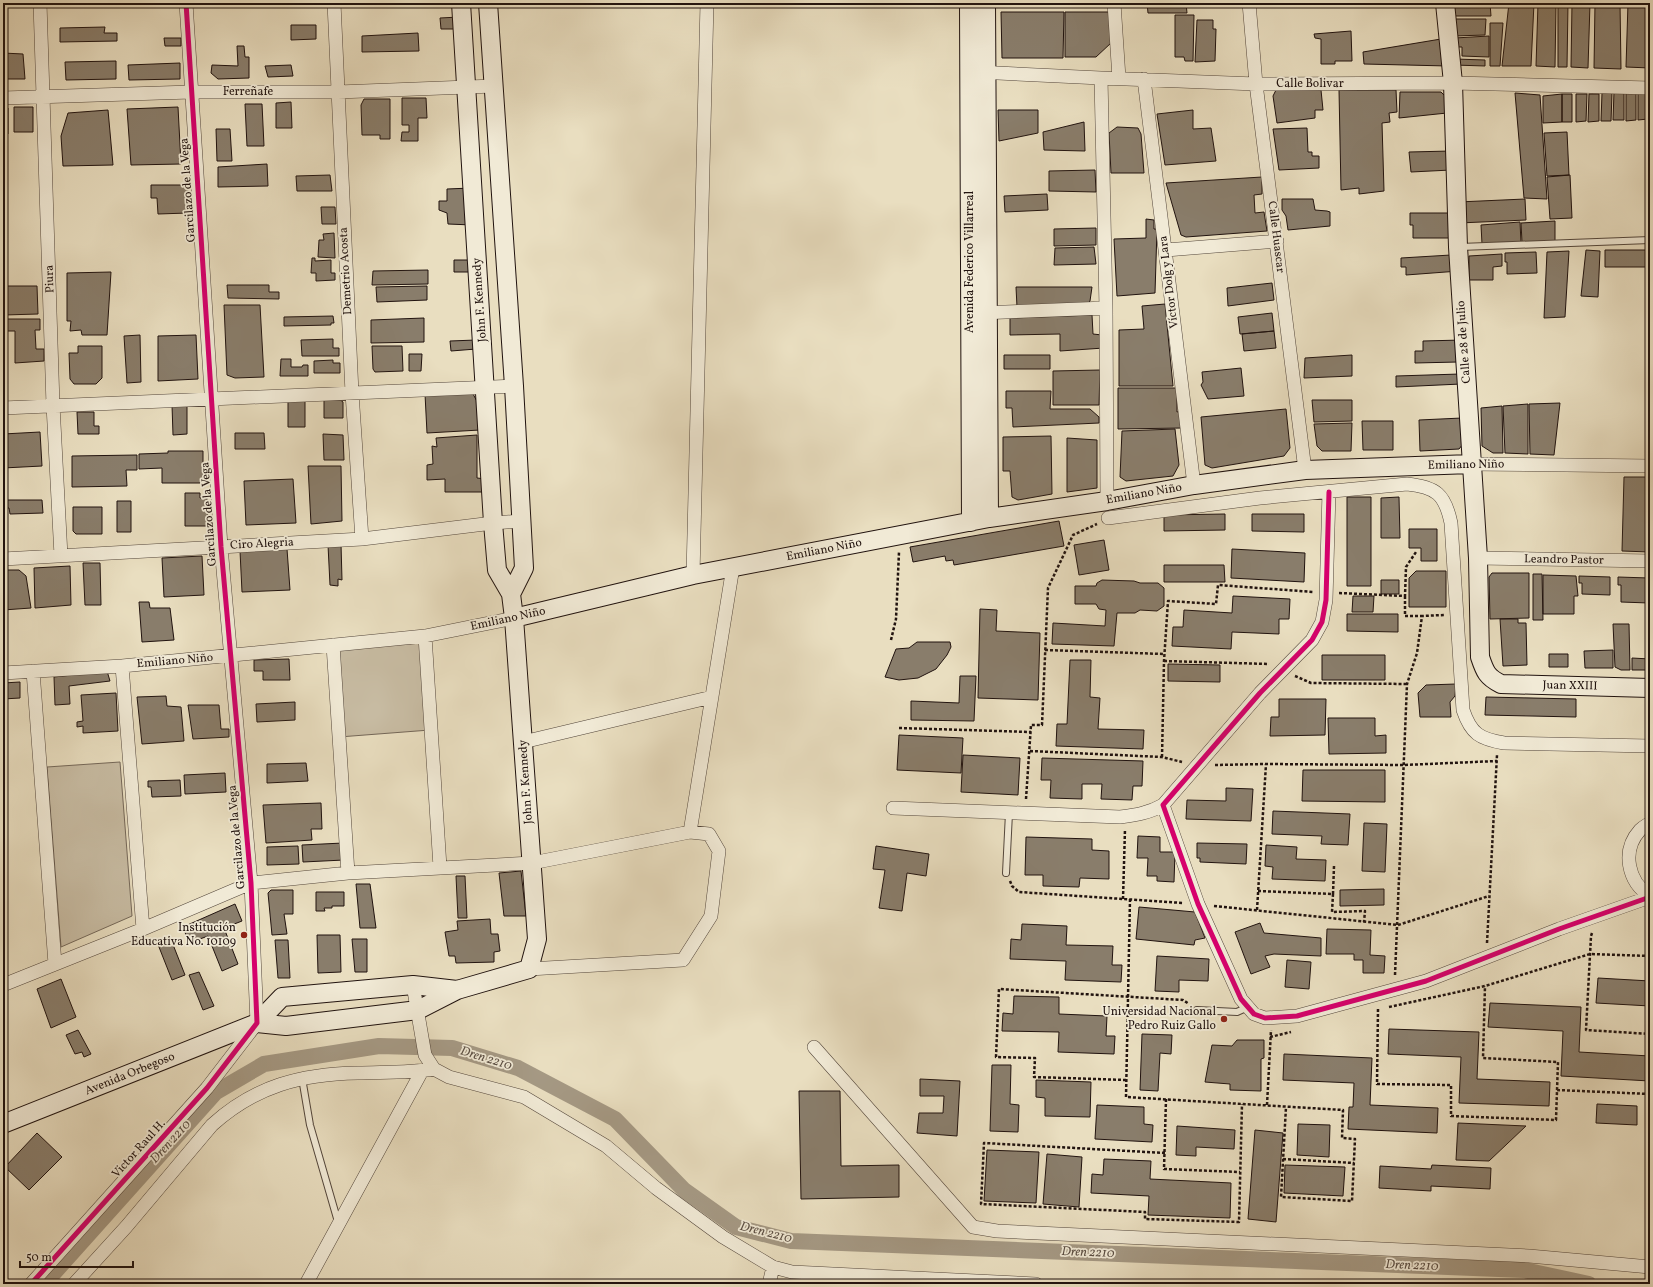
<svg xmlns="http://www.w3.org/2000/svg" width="1653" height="1287" font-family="Vollkorn,serif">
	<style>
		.green { fill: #c7bba2; stroke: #746758 }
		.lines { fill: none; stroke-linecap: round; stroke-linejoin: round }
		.canal { stroke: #a59984; stroke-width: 16 }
		.building { fill: #897d6b; stroke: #21130f }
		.lane-casing { stroke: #53463b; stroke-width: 8 }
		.street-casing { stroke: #53463b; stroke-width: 14 }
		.secondary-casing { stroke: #21130f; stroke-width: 20 }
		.path { stroke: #21130f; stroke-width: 2.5; stroke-dasharray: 3 2; stroke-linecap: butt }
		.lane { stroke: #f1ead6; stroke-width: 6 }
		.street { stroke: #f1ead6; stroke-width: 13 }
		.secondary { stroke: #f1ead6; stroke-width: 18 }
		.cycleway-casing { stroke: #f1ead6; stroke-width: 8 }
		.cycleway { stroke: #d6006c; stroke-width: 5 }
		.poi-dot { fill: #8f2418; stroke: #f1ead6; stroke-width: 1.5 }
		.labels { text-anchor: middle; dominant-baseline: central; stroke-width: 3.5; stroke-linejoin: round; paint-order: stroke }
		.street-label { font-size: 12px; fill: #21130f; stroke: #f1ead6 }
		.poi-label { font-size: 12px; fill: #21130f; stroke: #f1ead6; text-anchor: end }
		.water-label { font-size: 13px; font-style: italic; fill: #5c4f44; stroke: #f1ead6 }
	</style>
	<rect width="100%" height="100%" fill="#e9dec0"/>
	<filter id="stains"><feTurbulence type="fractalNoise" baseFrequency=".005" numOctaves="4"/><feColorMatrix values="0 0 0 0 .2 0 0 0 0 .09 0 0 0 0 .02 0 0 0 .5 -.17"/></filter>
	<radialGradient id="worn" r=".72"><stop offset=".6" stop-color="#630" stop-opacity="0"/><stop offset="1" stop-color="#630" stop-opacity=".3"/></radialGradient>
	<!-- green -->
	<path class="green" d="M425,636l5,94 -91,7 -6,-92z
		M120,762l12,154 -71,31 -14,-180z"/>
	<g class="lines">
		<!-- canal -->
		<path class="canal" d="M44,1284l172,-192 48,-28 115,-18 73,2 66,20 97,51 69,71 52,37 55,14 733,29 65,14"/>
	</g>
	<!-- building -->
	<path class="building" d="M1147,3h39l1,10h-39z
		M1449,3h41l1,13h-40z
		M1509,3h25l-3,63h-29z
		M1538,3h18l-1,64 -19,-1z
		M1558,3h10l-1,64h-9z
		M1572,3h18l-2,65 -17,-1z
		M1595,3h25l1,66 -27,-1z
		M1628,3h22v65l-24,-1z
		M1001,12h63l-1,46h-61z
		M1065,12h46v31l-15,14h-31z
		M1175,15h19l-1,46h-8l-1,-4h-9z
		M459,17v12h-18l-1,-11z
		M1452,19h34l-1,16 -31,1z
		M1197,20h16v9h3l-1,32 -20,1z
		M1490,23h13l-3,43h-10z
		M291,25h25v14l-25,1z
		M105,27l-1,6h13v8l-57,1v-14z
		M1351,31l1,30h-17v3h-14v-25l-6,-1 -1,-4z
		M418,33l1,18 -57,1v-16z
		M1489,36v21l-27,-1v-9h-7v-9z
		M164,38h17v8h-16z
		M1447,38l1,28 -84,-2 -1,-12z
		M237,46h7l1,11h4v21l-31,1 -7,-6 1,-8 26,1z
		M3,53l20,1 2,25h-22z
		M1455,59l30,1v6l-31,-1z
		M116,61v18l-50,1 -1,-18z
		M180,63v16l-51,1 -1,-15z
		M291,65l2,11 -25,1 -3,-11z
		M1276,90h45l2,20h-8v8l-38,5 -4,-27z
		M1339,90h57l1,22 -8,1 1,9 -8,1 2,68 -25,3v-6l-18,2z
		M1400,92h41l6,6v15l-48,5z
		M1614,92l10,1v27h-11z
		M1638,92h11l-1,27 -10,1z
		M1515,93l25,2 7,104 -23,-1z
		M1602,93h10l-1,28h-10z
		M1626,93h10v27l-10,1z
		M1650,93v28h-1z
		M1562,94h10v28h-10z
		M1562,94v28l-19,1v-27z
		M1576,94h11l-1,27 -10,1z
		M1589,94h10v27l-11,1z
		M402,98h24l1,20h-9v23h-17l1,-9h7v-7h-7z
		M364,99h26v40h-10v-4h-18l-1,-30z
		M291,102l1,26h-16v-25z
		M245,104h17l2,42h-17z
		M14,107h19v25h-19z
		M178,107l3,57 -50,1 -4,-56z
		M3,108h5v26h-5z
		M108,110l5,55 -50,1 -2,-30 7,-23z
		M998,110h40v23l-39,8z
		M1193,110v19l18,-1 5,33 -51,4 -8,-51z
		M1084,122l1,29 -41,-1 -1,-18z
		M1117,127l21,1 3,6 3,39h-33l-2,-40z
		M1307,128l1,24h4v4h7v12l-40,2 -6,-41z
		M216,129h14l2,32h-15z
		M1567,132l2,43 -22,1 -3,-43z
		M1451,151v19l-40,2 -2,-20z
		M267,164l1,22 -50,1v-20z
		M1095,170l1,22 -47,-1v-20z
		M330,175l2,16h-35l-1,-15z
		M1570,175l2,43 -22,1 -3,-42z
		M1262,177v17l-8,1 1,18 9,-1 3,19 -81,6 -5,-2 -15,-52z
		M151,185h37v28l-30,1 -1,-16h-6z
		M471,188l1,37 -24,-1 -1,-11 -8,-3v-9h8v-12z
		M1047,194l1,16 -43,2 -1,-16z
		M1282,199h31l2,11 12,1 3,1v14l-42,4 -2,-14 -4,-6z
		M1525,199l1,21 -67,3 -1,-21z
		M321,207h14l1,17h-14z
		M1410,213h40l4,25h-41v-13h-3z
		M1146,219l8,1v9h3l-2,64 -38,3 -3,-57 32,-1z
		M1555,221v20l-33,1 -1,-19z
		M1520,222l1,21 -39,1 -1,-19z
		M1096,228v17l-42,1v-17z
		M334,233l1,25 -17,-1 1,-17h5l-1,-6z
		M1094,247l2,17 -42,1 1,-17z
		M1586,250l14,1 -2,46 -17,-1z
		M1605,250h45v17h-45z
		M1569,251l-4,66 -21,1 3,-66z
		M1536,252l1,21 -30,1v-12h-2v-9z
		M1502,254v12l-9,1v13h-24v-24z
		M1451,255l8,16 -53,4v-8h-5v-9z
		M312,258h3v3l16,-1v13h4v7l-19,1v-8h-5z
		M454,260h20l1,12h-21z
		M428,270v14l-56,1 1,-14z
		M111,272l-4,63h-25l-1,-5 -11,1 1,-10h-4v-48z
		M1272,283l2,17 -46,6 -1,-18z
		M227,285h42v7h10v7l-51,-1z
		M3,286h34l1,28 -34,1z
		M427,286v14l-50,2 -1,-15z
		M1016,287h76l-2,14 -4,5 -69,1z
		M1165,304l8,82h-54v-56l25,-1 -2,-23z
		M224,305h36l4,72 -29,1 -8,-3z
		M1272,313l2,18 -34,3 -2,-17z
		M1092,315l1,19 9,1 2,13 -44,3v-17l-50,1v-17z
		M333,316l1,7h-3v2l-47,1v-9z
		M424,318v24l-53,1v-23z
		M6,319h34v11h-5l1,19h8v12l-29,2v-32h-9z
		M1274,331l2,17 -32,3 -2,-17z
		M140,335l1,47 -14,1 -3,-47z
		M196,335l2,44 -40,2v-45z
		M333,339v9h6v8h-37l-1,-16z
		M476,340v9l-25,2 -1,-10z
		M1462,340l-4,22 -43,1v-12h8v-10z
		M78,346h24v32l-6,6h-22l-4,-5 -1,-26h9z
		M372,346h30l1,25 -28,1 -2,-3z
		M409,354h13l-1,17h-12z
		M1004,355h46v14h-46z
		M1352,355v21l-48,2 1,-20z
		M281,359h10v8h11l1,-2h5v11h-28z
		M333,360v3h7v10h-26v-12z
		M1241,368l3,28 -36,3 -7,-14 2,-3 -1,-10z
		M1100,370l-1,35h-46v-34z
		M1460,374l1,10 -65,3v-11z
		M1118,388h59v24l4,-1 1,17 -64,1z
		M1006,391h45l-1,18h40l9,8v6l-86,4 -1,-19h-6z
		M472,392l8,15v23l-53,3 -2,-39z
		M324,399h15l4,3v16h-19z
		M288,400h17v27h-17z
		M1312,400h40v21l-38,1z
		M1560,403l-6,52 -24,-1 -1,-50z
		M1528,404v50l-23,-1 -2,-47z
		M172,405h15v29l-14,1z
		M1502,406l1,47h-10l-11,-7 -1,-38z
		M1286,409l4,39 -6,8 -72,12 -7,-3 -4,-48z
		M77,412h17v14h5v8h-21z
		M1462,418l1,26 -4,5 -39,2 -1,-31z
		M1362,421h31v29h-30z
		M1352,423l-1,28h-29l-5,-5 -3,-22z
		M1175,429l4,36 -6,11 -47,5 -6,-4 2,-46z
		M40,432l2,34 -39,2v-34z
		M235,433h29l1,16h-30z
		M323,434l20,1 1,25h-20z
		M477,435v43l9,1 2,13h-43v-13l-18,1v-15l6,-1 -1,-18 5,1 -1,-9z
		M1051,436l1,58 -34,6 -6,-3 -2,-26h-7v-34z
		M1067,438l30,2v48l-30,4z
		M168,451h35v32h-41v-15l-23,1v-15l29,-1z
		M137,455v15h-11l1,16 -55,1v-31z
		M308,466h33l1,55 -31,3z
		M1624,477h26v75l-28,-1z
		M293,479l3,44 -50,2 -2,-44z
		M185,493h15v5h7l1,28h-23z
		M1347,497h24v89h-24z
		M1399,497l1,41h-19v-40z
		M3,500h39l1,13 -33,1 -1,-6h-6z
		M117,501h14v31h-14z
		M73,507h29v27h-26l-3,-3z
		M1225,514v16l-61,1v-16z
		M1252,514h52v18l-52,-1z
		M1059,521l5,25 -110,19 -1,-5 -7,1 -1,-5 -32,6 -3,-15z
		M1409,529h28v32h-16v-13h-12z
		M1104,540l5,30 -30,5 -5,-30z
		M341,544l1,36 -4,-1v7l-8,-1 -2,-40z
		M287,549l3,41 -48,2 -2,-41z
		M1232,549l73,4 -1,29 -73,-4z
		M202,556l2,39 -40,2 -2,-39z
		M83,563h17l1,42h-16z
		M1164,565h60l1,17h-61z
		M70,566l1,39 -36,3 -1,-40z
		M3,570h16l7,6 5,32 -28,2z
		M1416,571h30v36h-37v-29z
		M1492,573h37v45l-39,1 -1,-42z
		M1533,574h9l1,46h-10z
		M1543,575l33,1 2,20h-4v18h-31z
		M1579,576l31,1v18l-28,-1v-11h-3z
		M1618,577l31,1v25l-28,-1v-17h-3z
		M1102,580l32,1 6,2h18l6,5v18l-7,5 -17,-1 -5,3h-18l-3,33 -62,-2 1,-21 52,3 1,-16 -7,-1 -3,-5h-21v-18h21l1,-3z
		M1381,580h18v14h-18z
		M1233,596l57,3 -1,20h-10v15l-47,-2 -1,17 -59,-3 1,-19h10l1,-17 48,3z
		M1353,596h21l-1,16h-21z
		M139,602h10l1,6h20l4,32 -32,2z
		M980,609l17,1 -1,21 44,2 -2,67 -60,-2z
		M1347,614h51v18l-51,-1z
		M1500,619h18v4h8l1,42 -24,1z
		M1613,624h16l1,46h-9l-6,-3z
		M917,642h33l1,5 -4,8 -11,14 -18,9 -19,2 -14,-3 11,-28 13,-1z
		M1613,650v18h-28l-1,-17z
		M1549,654h19v13h-19z
		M1322,655h63v25h-63z
		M1632,658l18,1v11h-18z
		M289,659l1,21h-27v-9h-9v-11z
		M1070,660h21l-1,37 10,1 -2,31 46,1 -1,19 -87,-3 1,-22h10z
		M1168,664l52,1v17l-52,-1z
		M107,671l3,10 -41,5 1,18 -15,1 -1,-28z
		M960,676h16l-2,45 -63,-1v-19l48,2z
		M20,682v16l-17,1v-16z
		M1456,684l-1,12 -5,6 1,15h-31l-2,-24 8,-8z
		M116,693l2,38 -35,2v-7l-6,1v-5l6,-1 -2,-26z
		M166,696l1,10 14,1 3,34 -42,3 -5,-47z
		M1486,697l90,2v18l-91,-2z
		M1279,699h47l-1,36 -55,1 1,-19h8z
		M295,702v18l-38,2 -1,-18z
		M188,705h31l2,24h8v8l-36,2z
		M1328,718h47v18l11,-1v18l-57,1z
		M899,735l64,3 -2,35 -64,-3z
		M963,755l57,3 -2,37 -57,-3z
		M1042,758l101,3 -1,25h-9l-1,14 -31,-1 1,-15h-20v15l-32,-1 1,-18h-10z
		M306,763l2,18 -41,2v-19z
		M1303,770h82v32l-83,-1z
		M225,773l1,19 -41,2 -1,-19z
		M180,780l1,16 -29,1 -1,-10h-3v-6z
		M1226,788l27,1 -2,32 -65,-2 1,-19 39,1z
		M321,803l1,26h-11l1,11 -46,3 -3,-38z
		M1273,811l77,3 -2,31 -27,-1 1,-8 -50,-2z
		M1364,823l23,1 -2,48 -23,-1z
		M1138,836l22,1v15h15l-1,30 -17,-1v-5h-10l1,-18h-11z
		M1026,837l66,2v11l17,1v28l-29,-1 -1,9 -36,-1v-11h-18z
		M343,843l1,17 -41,2 -1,-17z
		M1197,843l50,1 -1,20 -46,-2v-4h-3z
		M1266,845l31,2 -1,12 30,1 -1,21 -53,-2 1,-12 -8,-1z
		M298,846l1,18 -32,1v-18z
		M876,846l53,8 -3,22 -19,-3 -5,38 -23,-3 6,-38 -12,-1z
		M521,871l5,45h-22l-5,-43z
		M456,876h9l2,42h-9z
		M356,884h14l6,44h-16z
		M1384,889v16l-44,1v-16z
		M271,890h22v24h-9l3,20 -15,1 -4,-42z
		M316,892h28v14h-12v2h-8l1,3h-9z
		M235,904l7,17 -18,7 14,36 -16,7 -14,-35 -19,7 -6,-16z
		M1139,907l56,5 10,26 -10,2 -1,5 -58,-6z
		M490,919l1,15h7l2,17 -6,1v10l-38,1 -1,-7h-6l-4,-24 13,-2 -1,-9z
		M1260,923l4,10 57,5v18l-47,-2 -9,2 5,11 -19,7 -16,-42z
		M1022,924l45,2 -1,19 47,1 -1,19h10l-1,17 -56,-2 1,-19 -56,-2 1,-20 10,1z
		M1327,929l44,1 -1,25 15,1 -1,17h-21v-13h-9v-6h-28z
		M317,935h23l1,37 -23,1z
		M170,937l15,38 -13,5 -15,-38z
		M352,939h15v33h-12z
		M275,940h13l2,38h-12z
		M1157,956l52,3 -1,22 -29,-1v12l-24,-1z
		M1287,960l24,2 -2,27 -24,-2z
		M199,972l15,34 -11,4 -14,-35z
		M1598,978l52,3v25l-54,-3z
		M61,979l15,38 -25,11 -14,-39z
		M1014,996l45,1v17l48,2 -1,20h9l-1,18 -56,-2 1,-20 -57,-1 1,-18 10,1z
		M1490,1003l91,4 -2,45 71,4v25l-89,-5 2,-45 -75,-4z
		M1389,1029l90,3 -2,47 73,3 -1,24 -90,-3 2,-46 -73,-3z
		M78,1030l13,24 -7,3 -2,-5 -7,2 -9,-19z
		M1142,1034l30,1 -1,19 -11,-1 -2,38 -18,-1z
		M1237,1040h27v18l-3,1v32l-31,-1v-6l-25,-2 7,-37 20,1z
		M1284,1054l88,4 -2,47 68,3 -1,25 -89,-4 1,-22h4l1,-24 -71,-3z
		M992,1065h19l-1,39 9,1 -1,27 -28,-1z
		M920,1079l40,2 -3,55 -40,-3 2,-20h24l1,-17h-24z
		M1036,1080l55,2 -1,35 -45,-1v-18l-9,-1z
		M799,1091h41l1,75 58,-1v32l-98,2z
		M1597,1104l40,2v19l-41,-2z
		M1097,1105l47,2v17l9,1 -1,17 -57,-3z
		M1458,1123l68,3 -37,35 -33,-1z
		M1298,1124l32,1 -1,32 -32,-2z
		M1177,1126l58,4 -1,19 -38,-2v9l-20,-1z
		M1255,1130l28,3 -7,89 -28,-3z
		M37,1133l25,24 -33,33 -24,-23z
		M987,1150l52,2 -3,51 -52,-2z
		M1047,1154l35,3 -3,50 -36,-3z
		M1104,1159l47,2 -1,18 81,4 -1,35 -82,-3 1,-19 -58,-3 1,-19 11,1z
		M1285,1165l60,2 -2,29 -59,-3z
		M1432,1165l59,3 -1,21 -59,-3v5l-52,-3 1,-22 51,3z"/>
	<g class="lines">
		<defs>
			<path id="lane" d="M1460,247l190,-7
				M1006,873l3,-60
				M1197,1010l40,2 11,-5
				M302,1078l8,47 28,97"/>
			<path id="street" d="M40,3l13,402 8,151
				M334,3l18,390 10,146
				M1114,3l5,75
				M1249,3l7,81 49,386
				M977,72l124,6 155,6 197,-1 197,5
				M1101,78l5,230 1,193
				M1144,79l50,406
				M3,98l188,-6h147l156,-6
				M1166,250l111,-9
				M980,313l126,-5
				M3,408l511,-22
				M1471,464l179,2
				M1329,492l-3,108 -4,22 -10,18 -52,53 -97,112 35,99 43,95 13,15 11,4 32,-2 129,-35 133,-52 91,-32
				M1108,518l152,-20 147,-14c29,3 38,10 44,39l12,187c8,24 17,29 41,33l146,3
				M1478,558l172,3
				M3,559l359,-20 131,-16 28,-2
				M693,575l14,-572
				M425,636l15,231
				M333,645l15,228
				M122,666l21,263
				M33,671l22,293
				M3,673l119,-7 303,-30 89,-18
				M523,742l189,-45
				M893,808l227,9c16,-2 29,-4 43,-12
				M1650,823c-3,2 -7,4 -10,7 -19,21 -12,52 10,66
				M529,969l154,-9 28,-44 8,-65 -10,-17 -19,-2
				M3,985l140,-56 108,-46 97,-10 184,-10 158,-31 43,-265
				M413,985l12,70 9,14 15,8 75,20 82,49 50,42 67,49 50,30 19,5 244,12
				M814,1047l159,180 24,4 532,25 121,11
				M31,1284l176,-196 50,-65 -6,-140 -30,-336 -35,-544
				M74,1284l52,-57 86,-102c43,-39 89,-51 146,-52 26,-1 51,0 76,-4
				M306,1284l116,-213
				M769,1284l4,-17"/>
			<path id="secondary" d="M488,3l26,383 10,182 -13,26
				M969,3l2,519
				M986,3l3,515
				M1445,3l8,80 5,164 20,311 2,99c5,15 7,20 21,27l149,4
				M514,618l179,-43 296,-57 118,-17 87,-16 111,-15 166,-6
				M257,1023l29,3 132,-16 39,-20 72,-21 8,-30 -23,-321 -3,-24 -14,-24 -4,-47 -32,-520
				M3,1124l254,-101 25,-26 131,-12 44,5"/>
		</defs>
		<!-- lane casing -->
		<use href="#lane" class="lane-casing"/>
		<!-- street casing -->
		<use href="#street" class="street-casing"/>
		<!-- secondary casing -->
		<use href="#secondary" class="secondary-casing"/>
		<!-- path -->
		<path class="path" d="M1339,593l66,3 1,-29 10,-15
			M1405,596v20h17
			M891,640l5,-21 3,-67
			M1045,650l119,4
			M1164,661l105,3
			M1295,676l16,7 96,1
			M899,728l132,4
			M1030,751l132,6 20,5
			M1162,757l2,-96 4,-60 48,3 2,-19 96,7
			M1215,765l51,-1 138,1 93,-4
			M1026,799l5,-74h11l6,-137 25,-53 24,-11
			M1010,881l2,5 7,6 164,11
			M1258,891l75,3 -1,18 33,-1 -1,11
			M1333,894l1,-28
			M1123,899l2,-70
			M1130,899l-4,198 217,13 -1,28 13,1 -3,62 -71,-4 5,-90
			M1214,906l184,19 91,-29
			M1257,910l9,-146
			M1592,933l-1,3 -5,94 64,4
			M1487,943l10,-188
			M1395,975l12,-291 10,-31 5,-37 22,-1
			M1389,1007l96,-21 105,-32 60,2
			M1378,1009l-1,75 74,1v31l105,4 2,-58 -75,-4 2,-72
			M1270,1037l21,-5
			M1126,1080l-92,-3 1,-19 -39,-1 3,-68 184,11 6,4
			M1557,1090l93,4
			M1166,1099l-2,70 76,3
			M1267,1105l4,-75
			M1165,1153l-181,-10 -3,61 164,8v7l94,3 3,-118
			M1283,1159l71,4"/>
		<!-- lane -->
		<use href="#lane" class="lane"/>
		<!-- street -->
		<use href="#street" class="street"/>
		<!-- secondary -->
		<use href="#secondary" class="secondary"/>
		<defs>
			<path id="cycleway" d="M1329,492l-3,108 -4,22 -10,18 -52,53 -97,112 35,99 43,95 13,15 11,4 32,-2 129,-35 133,-52 91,-32
				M31,1284l176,-196 50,-65 -6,-140 -30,-336 -35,-544"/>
		</defs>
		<!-- cycleway casing -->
		<use href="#cycleway" class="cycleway-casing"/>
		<!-- cycleway -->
		<use href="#cycleway" class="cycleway"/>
	</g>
	<!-- markers -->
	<g class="poi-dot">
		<circle cx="244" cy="935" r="4"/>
		<circle cx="1224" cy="1019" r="4"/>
	</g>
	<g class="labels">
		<!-- street labels -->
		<g class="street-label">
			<text x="1310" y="84">Calle Bolivar</text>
			<text x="248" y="92">Ferreñafe</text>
			<text transform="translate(188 190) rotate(-94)">Garcilazo de la Vega</text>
			<text transform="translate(1276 237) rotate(83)">Calle Huascar</text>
			<text transform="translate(970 262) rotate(-90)">Avenida Federico Villarreal</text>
			<text transform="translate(346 271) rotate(-93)">Demetrio Acosta</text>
			<text transform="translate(50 279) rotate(-92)">Piura</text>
			<text transform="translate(1169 282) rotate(-97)">Víctor Dolg y Lara</text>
			<text transform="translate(480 300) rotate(-94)">John F. Kennedy</text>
			<text transform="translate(1464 342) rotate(-94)">Calle 28 de Julio</text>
			<text transform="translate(1466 465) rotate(-1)">Emiliano Niño</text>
			<text transform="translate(1144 494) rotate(-10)">Emiliano Niño</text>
			<text transform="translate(209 514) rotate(-94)">Garcilazo de la Vega</text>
			<text transform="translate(262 544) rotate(-3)">Ciro Alegria</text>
			<text transform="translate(824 550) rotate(-11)">Emiliano Niño</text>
			<text transform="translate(1564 560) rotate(1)">Leandro Pastor</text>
			<text transform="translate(508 619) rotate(-12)">Emiliano Niño</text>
			<text transform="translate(175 661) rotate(-5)">Emiliano Niño</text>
			<text transform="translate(1570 686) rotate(1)">Juan XXIII</text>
			<text transform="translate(526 782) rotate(-94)">John F. Kennedy</text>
			<text transform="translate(237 837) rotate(-95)">Garcilazo de la Vega</text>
			<text transform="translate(130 1074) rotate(-22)">Avenida Orbegoso</text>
			<text transform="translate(139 1149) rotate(-48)">Victor Raul H.</text>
		</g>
		<!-- poi labels -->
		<g class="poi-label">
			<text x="236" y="928">Institución<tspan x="236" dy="14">Educativa No. 10109</tspan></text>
			<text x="1216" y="1012">Universidad Nacional<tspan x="1216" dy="14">Pedro Ruiz Gallo</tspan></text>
		</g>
		<!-- water labels -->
		<g class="water-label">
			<text transform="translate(486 1059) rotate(17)">Dren 2210</text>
			<text transform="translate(171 1142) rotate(-48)">Dren 2210</text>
			<text transform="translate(766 1233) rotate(14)">Dren 2210</text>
			<text transform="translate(1088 1253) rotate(2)">Dren 2210</text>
			<text transform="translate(1412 1266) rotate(2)">Dren 2210</text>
		</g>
	</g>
	<!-- margin -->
	<rect width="1653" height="1287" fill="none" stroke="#e9dec0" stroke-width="16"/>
	<rect x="4" y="4" width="1645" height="1279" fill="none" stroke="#21130f" stroke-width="2"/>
	<rect x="8" y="8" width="1637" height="1271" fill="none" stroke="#21130f"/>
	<!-- scale -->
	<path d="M20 1261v6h113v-6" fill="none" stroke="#21130f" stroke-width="2"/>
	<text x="26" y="1261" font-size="12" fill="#21130f" stroke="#f1ead6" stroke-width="3" paint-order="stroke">50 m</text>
	<rect width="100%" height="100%" filter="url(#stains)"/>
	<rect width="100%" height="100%" fill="url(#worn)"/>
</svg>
